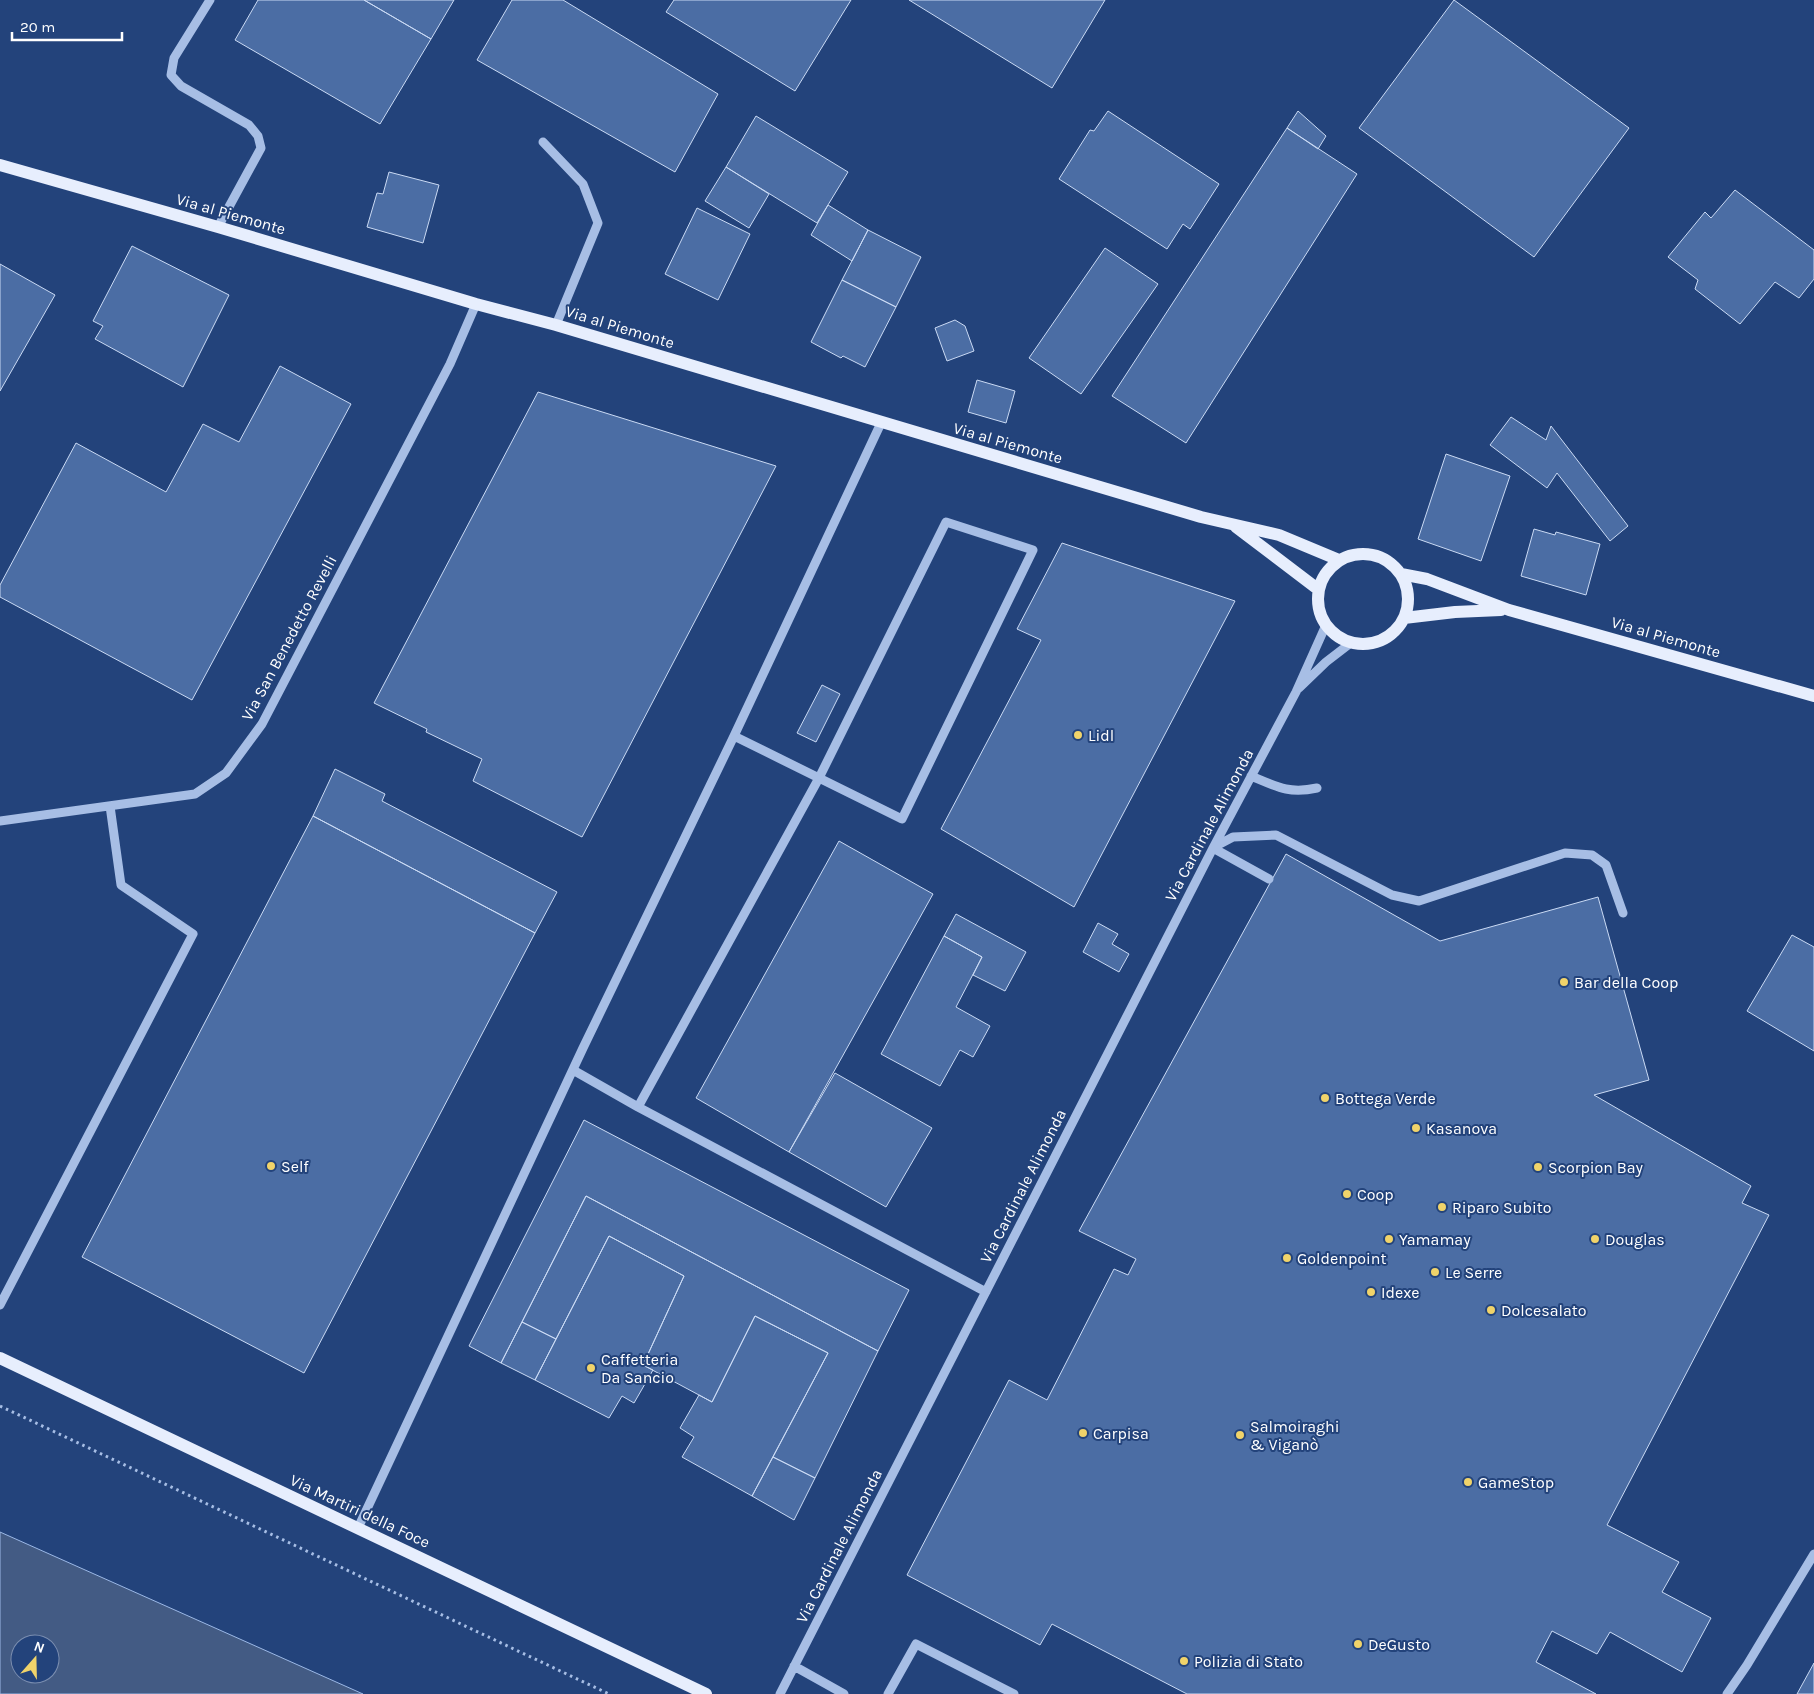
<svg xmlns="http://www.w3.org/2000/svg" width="1814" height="1694" font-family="Karla,sans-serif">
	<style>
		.water { fill: #435b84; stroke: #9bb8e6; fill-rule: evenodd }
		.building { fill: #4b6da4; stroke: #cadaf4 }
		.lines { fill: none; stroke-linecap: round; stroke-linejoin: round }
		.path { stroke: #a7bee5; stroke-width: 3; stroke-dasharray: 2.5 4; stroke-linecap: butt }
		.minor { stroke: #a7bee5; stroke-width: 9 }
		.major { stroke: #e7eefd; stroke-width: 12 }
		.poi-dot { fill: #f0d36a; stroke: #23437b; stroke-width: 2 }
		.labels { text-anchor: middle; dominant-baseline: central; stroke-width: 4; stroke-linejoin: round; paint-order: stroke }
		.street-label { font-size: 16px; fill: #fff; stroke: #23437b }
		.poi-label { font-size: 16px; fill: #fff; stroke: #23437b; text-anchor: start }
	</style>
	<rect width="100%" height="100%" fill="#23437b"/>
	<!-- water -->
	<path class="water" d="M0,1532l363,162h-363zM20,1644h30v30h-30z"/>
	<!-- building -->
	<path class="building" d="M258,0h106l67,39 -51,85 -145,-84z
		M364,0h90l-23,39z
		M512,0h51l155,94 -43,78 -198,-112z
		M674,0h177l-56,91 -129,-79z
		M909,0h196l-53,88z
		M1454,0l175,128 -95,129 -175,-129z
		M1108,111l111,73 -29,45 -7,-5 -16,25 -108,-70 31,-49 4,1z
		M1298,111l28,25 -8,13 -31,-21z
		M756,116l92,56 -31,51 -91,-56z
		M1287,128l70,46 -171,269 -74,-47z
		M726,167l43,27 -20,34 -44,-27z
		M389,172l50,13 -16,58 -56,-16 10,-34 6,1z
		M1735,190l79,60v29l-15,19 -24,-16 -35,42 -45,-35 3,-9 -30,-23 37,-45 6,6z
		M828,205l40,25 -16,31 -41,-26z
		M697,208l53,26 -32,66 -53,-26z
		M868,230l53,27 -25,50 -54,-27z
		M132,246l97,49 -46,92 -88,-48 8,-13 -10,-5z
		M1105,248l53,36 -77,110 -52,-36z
		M0,264l55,31 -55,96z
		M842,280l54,27 -31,60 -22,-11 -2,2 -30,-16z
		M955,320l10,6 9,25 -27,10 -12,-33z
		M280,366l71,38 -159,296 -192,-103v-12l76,-142 90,49 37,-68 36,18z
		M977,380l38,11 -9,32 -38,-11z
		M538,392l238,74 -194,371 -109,-56 9,-22 -56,-27 1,-3 -53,-26z
		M1511,417l35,23 5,-14 77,100 -18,15 -53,-68 -10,15 -57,-43z
		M1446,454l64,22 -29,85 -63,-22z
		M1534,529l21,6 1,-3 44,12 -14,51 -65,-19z
		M1062,543l173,58 -161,306 -133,-78 100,-189 -24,-11z
		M822,685l18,9 -24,48 -19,-9z
		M335,769l50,25 -3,7 175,91 -22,41 -222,-117z
		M313,816l222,117 -231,440 -222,-116z
		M839,841l94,53 -144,258 -93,-54z
		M1286,854l154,87 158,-44 51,183 -55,15 157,91 -9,17 27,12 -162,310 72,37 -17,30 49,26 -29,54 -72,-40 -13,22 -45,-23 -16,31 60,32h-409l-135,-70 -12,21 -133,-70 102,-195 38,20 67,-131 14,6 8,-16 -57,-28z
		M956,914l70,38 -21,39 -32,-16 9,-18 -38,-21z
		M1098,923l20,11 -6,10 17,10 -10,18 -36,-20z
		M1792,935l22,12v104l-67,-40z
		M944,936l38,21 -26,50 34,19 -17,31 -13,-7 -20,36 -59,-32z
		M835,1073l97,55 -46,79 -97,-55z
		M584,1120l325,170 -31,61 -292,-155 -85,167 -32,-17z
		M586,1196l292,155 -63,127 -42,-21 55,-104 -73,-37 -43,86 -69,-37 41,-89 -75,-40 -53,103 -34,-17z
		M609,1236l75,40 -41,89 10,5 -19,33 -12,-7 -13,22 -74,-38z
		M755,1316l73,37 -76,143 -70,-39 12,-20 -14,-9 19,-33 13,7z
		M522,1322l34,17 -21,41 -34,-17z
		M773,1457l42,21 -21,42 -42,-24z
		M1814,1663v31h-17z"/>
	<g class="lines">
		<!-- path -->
		<path class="path" d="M0,1406l609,288"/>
		<!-- minor -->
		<path class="minor" d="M210,0l-36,58 -3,17 10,11 68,39 9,11 3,12 -43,79
			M543,142l40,42 15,39 -42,102
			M1299,688l27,-26 26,-20
			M1251,776c26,11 38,18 66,12
			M0,821l195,-27 31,-21 36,-49 188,-360 26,-60
			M1214,847l19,-10 43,-2 116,60 27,6 146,-48 27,2 14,10 17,48
			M1213,848l56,31
			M573,1070l65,37 348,185
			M638,1107l181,-329 127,-256 87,28 -131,269 -168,-83
			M0,1305l193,-371 -72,-49 -11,-79
			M358,1528l225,-480 151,-312 147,-313
			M794,1666l50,28
			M780,1694l433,-846 83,-156 30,-67
			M888,1694l28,-50 98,50
			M1727,1694l20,-29 67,-111"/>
		<!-- major -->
		<path class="major" d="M0,165l218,62 258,77 80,21 645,192 78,18 60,25
			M1236,527l83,63
			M1318 599a45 45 0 1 1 90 0a45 45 0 1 1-90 0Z
			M1401,574l26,5 82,31 305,86
			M1404,618l51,-6 46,-2
			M0,1358l706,336"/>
	</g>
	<!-- markers -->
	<g class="poi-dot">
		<circle cx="1078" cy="735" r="5"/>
		<circle cx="1564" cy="982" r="5"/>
		<circle cx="1325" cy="1098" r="5"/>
		<circle cx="1416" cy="1128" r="5"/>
		<circle cx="271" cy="1166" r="5"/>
		<circle cx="1538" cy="1167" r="5"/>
		<circle cx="1347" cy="1194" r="5"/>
		<circle cx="1442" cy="1207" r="5"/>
		<circle cx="1389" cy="1239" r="5"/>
		<circle cx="1595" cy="1239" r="5"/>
		<circle cx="1287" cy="1258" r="5"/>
		<circle cx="1435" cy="1272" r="5"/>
		<circle cx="1371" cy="1292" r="5"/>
		<circle cx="1491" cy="1310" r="5"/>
		<circle cx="591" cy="1368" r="5"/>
		<circle cx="1083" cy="1433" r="5"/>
		<circle cx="1240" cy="1435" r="5"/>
		<circle cx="1468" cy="1482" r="5"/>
		<circle cx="1358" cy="1644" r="5"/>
		<circle cx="1184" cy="1661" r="5"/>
	</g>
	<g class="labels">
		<!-- street labels -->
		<g class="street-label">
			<text transform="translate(231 214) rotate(16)">Via al Piemonte</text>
			<text transform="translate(620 327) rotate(17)">Via al Piemonte</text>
			<text transform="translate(1008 443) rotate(16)">Via al Piemonte</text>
			<text transform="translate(1666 637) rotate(16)">Via al Piemonte</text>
			<text transform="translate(289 638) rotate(-62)">Via San Benedetto Revelli</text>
			<text transform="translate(1209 825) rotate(-62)">Via Cardinale Alimonda</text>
			<text transform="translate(1023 1186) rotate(-63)">Via Cardinale Alimonda</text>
			<text transform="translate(360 1511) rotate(25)">Via Martiri della Foce</text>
			<text transform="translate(839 1546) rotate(-63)">Via Cardinale Alimonda</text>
		</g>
		<!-- poi labels -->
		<g class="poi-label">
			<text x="1088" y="735">Lidl</text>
			<text x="1574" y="982">Bar della Coop</text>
			<text x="1335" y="1098">Bottega Verde</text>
			<text x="1426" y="1128">Kasanova</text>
			<text x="281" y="1166">Self</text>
			<text x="1548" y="1167">Scorpion Bay</text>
			<text x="1357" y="1194">Coop</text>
			<text x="1452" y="1207">Riparo Subito</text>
			<text x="1399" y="1239">Yamamay</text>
			<text x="1605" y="1239">Douglas</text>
			<text x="1297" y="1258">Goldenpoint</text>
			<text x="1445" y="1272">Le Serre</text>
			<text x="1381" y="1292">Idexe</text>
			<text x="1501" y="1310">Dolcesalato</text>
			<text x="601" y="1359">Caffetteria<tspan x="601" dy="18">Da Sancio</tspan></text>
			<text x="1250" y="1426">Salmoiraghi<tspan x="1250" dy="18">&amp; Viganò</tspan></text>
			<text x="1093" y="1433">Carpisa</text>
			<text x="1478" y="1482">GameStop</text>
			<text x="1368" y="1644">DeGusto</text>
			<text x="1194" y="1661">Polizia di Stato</text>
		</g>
	</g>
	<!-- north arrow -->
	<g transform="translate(35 1659) rotate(20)"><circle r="24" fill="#23437b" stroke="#7b8eb0"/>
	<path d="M0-4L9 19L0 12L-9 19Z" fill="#f0d36a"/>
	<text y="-8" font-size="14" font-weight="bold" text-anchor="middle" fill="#ffffff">N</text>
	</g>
	<!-- scale -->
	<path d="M12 32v8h110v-8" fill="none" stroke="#ffffff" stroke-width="2.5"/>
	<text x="20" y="32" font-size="15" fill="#ffffff" stroke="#23437b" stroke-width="4" paint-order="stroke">20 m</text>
</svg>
